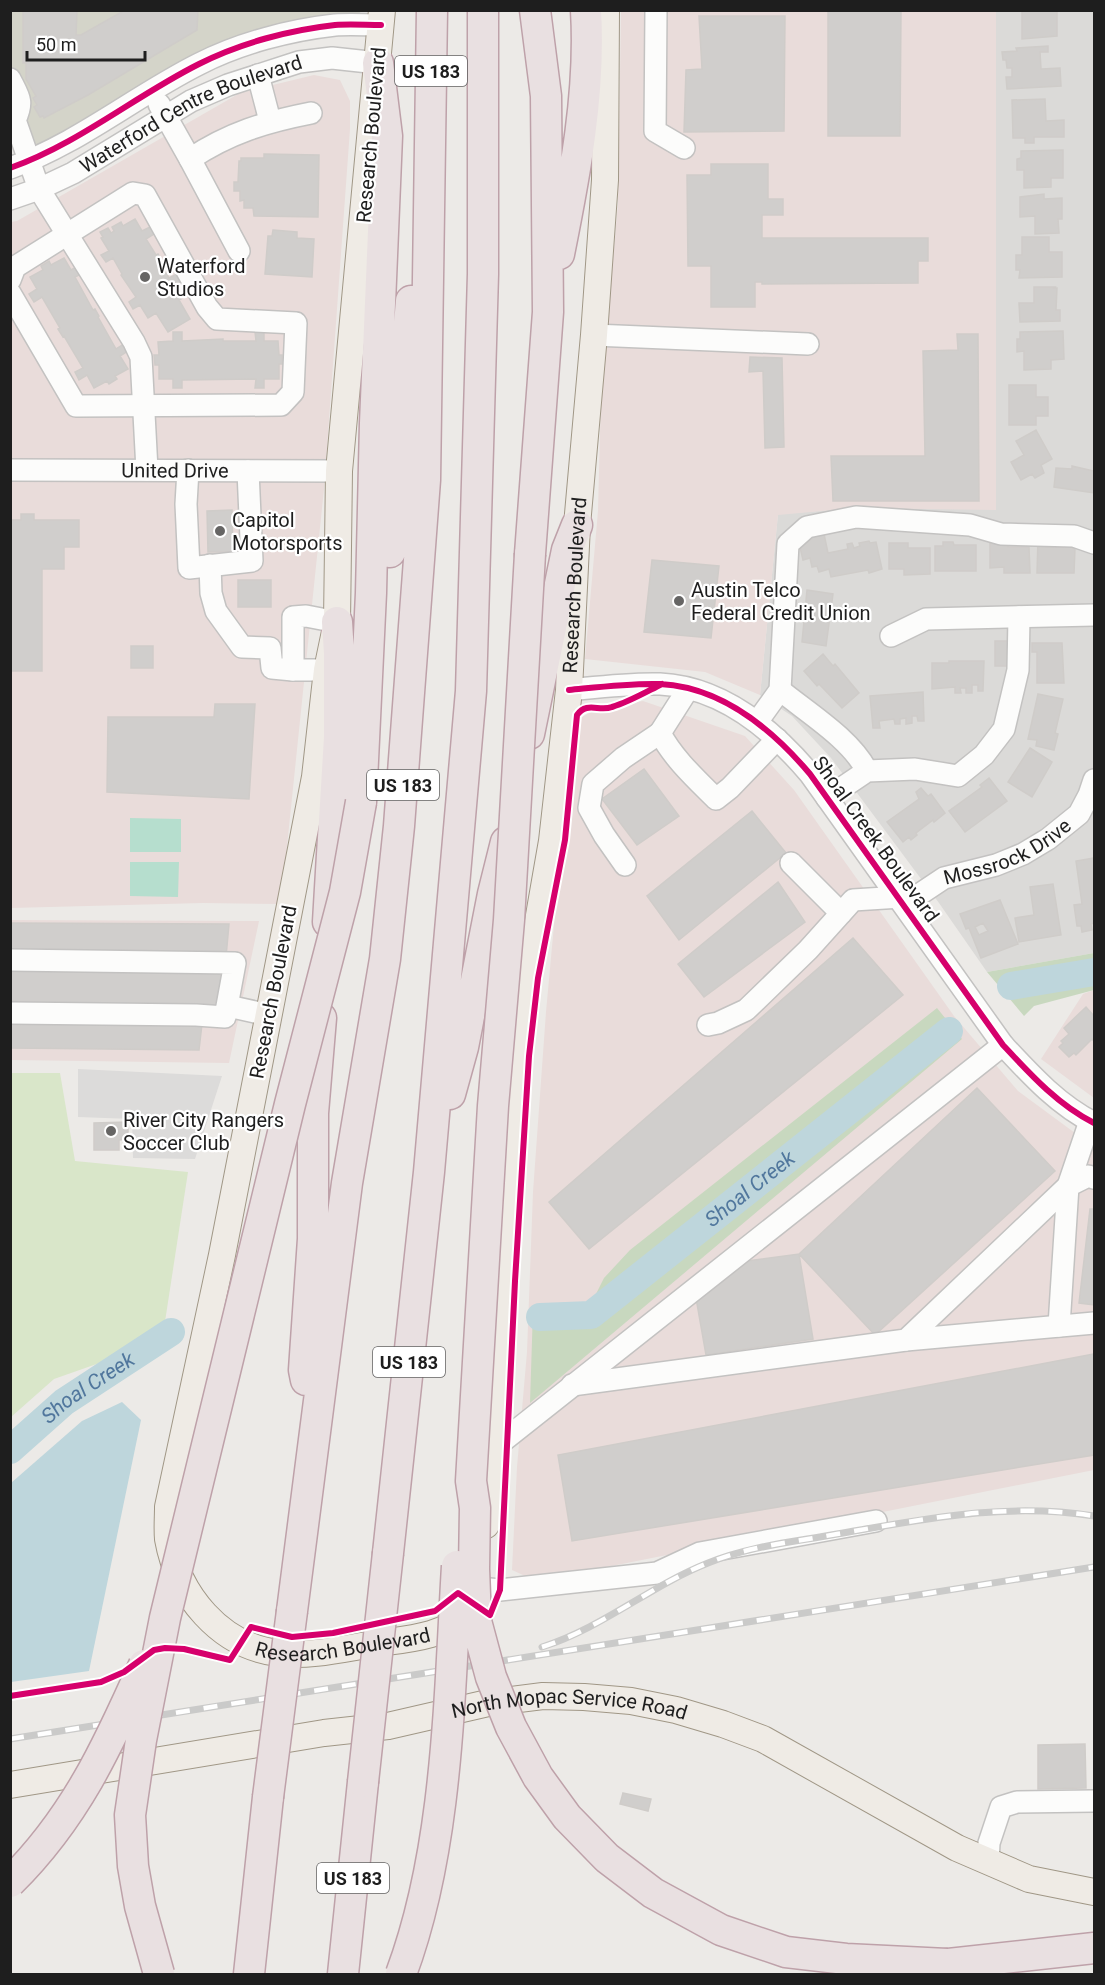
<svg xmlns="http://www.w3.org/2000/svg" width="1105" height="1985" font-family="Roboto,sans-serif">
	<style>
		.residential { fill: #dbdad8 }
		.commercial { fill: #e9dcda }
		.construction { fill: #d4d4c9 }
		.grass { fill: #d9e6c9 }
		.forest { fill: #c8d8bf }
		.pitch { fill: #b6dece }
		.parking { fill: #dcdbda }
		.water { fill: #bed6dc }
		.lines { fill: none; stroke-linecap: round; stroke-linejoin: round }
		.river { stroke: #bed6dc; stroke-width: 28 }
		.building { fill: #d0cecc; stroke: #cfccc9; stroke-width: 1.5; fill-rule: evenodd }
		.minor-casing { stroke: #c3c2c1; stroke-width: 24 }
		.major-casing { stroke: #a09786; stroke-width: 28 }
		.highway-casing { stroke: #bea1a9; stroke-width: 33 }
		.minor { stroke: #fcfcfb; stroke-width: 21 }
		.major { stroke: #efebe5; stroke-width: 26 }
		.highway { stroke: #e9e0e1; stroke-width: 30 }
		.rail-casing { stroke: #cacac9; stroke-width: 7 }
		.rail { stroke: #fff; stroke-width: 4.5; stroke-dasharray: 14; stroke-linecap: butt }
		.highway-bridge-casing { stroke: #bea1a9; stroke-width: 33; stroke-linecap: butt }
		.highway-bridge { stroke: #e9e0e1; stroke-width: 30 }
		.cycleway-casing { stroke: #fff; stroke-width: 10 }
		.cycleway { stroke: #d6006c; stroke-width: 6 }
		.poi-dot { fill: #666564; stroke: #fff; stroke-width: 2 }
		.labels { text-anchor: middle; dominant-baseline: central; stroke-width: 4.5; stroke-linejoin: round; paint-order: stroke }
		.shield { fill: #fff; stroke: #626262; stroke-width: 1.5 }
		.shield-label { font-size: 18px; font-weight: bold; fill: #1e1e1e }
		.street-label { font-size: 20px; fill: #1e1e1e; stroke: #fff }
		.poi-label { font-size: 20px; fill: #1e1e1e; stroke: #fff; text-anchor: start }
		.water-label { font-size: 21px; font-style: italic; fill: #51779d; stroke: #fff }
	</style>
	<rect width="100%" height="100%" fill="#eceae7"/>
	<!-- residential -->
	<path class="residential" d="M996,11h98v942l-107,19 -48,-69 -108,-145 -39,-42 -32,-21 18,-181 77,-6z"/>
	<!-- commercial -->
	<path class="commercial" d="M621,11h375v499l-141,-2 -77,7 -18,180 -55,-23 -120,-13 13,-148 3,-116 17,-192z
		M314,75l26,5 10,21v28l-26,360 -43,415 -78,-1 -192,5v-686l6,-1 223,-128z
		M643,701l102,35 49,54 160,226 64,75 76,56v323l-558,111 -24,-11 5,-103 10,-115 6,-160 13,-180 9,-98 24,-178 1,-18 17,-9z
		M11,920l248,1 -30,142 -218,-3z
		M1094,990v108l-53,-39 42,-65z"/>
	<!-- construction -->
	<path class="construction" d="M11,11h351l-9,7 -62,3 -72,25 -195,109 -13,-34z"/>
	<!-- grass -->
	<path class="grass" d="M11,1073h49l15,88 113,11 -26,169 -108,38 -43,38z"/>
	<!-- forest -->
	<path class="forest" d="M1094,953v37l-60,16 -10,10 -37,-44z
		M937,1008l25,31 -432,364 3,-94 43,2 14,-5 14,-28 26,-28z"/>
	<!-- pitch -->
	<path class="pitch" d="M130,818l51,1v33h-51z
		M130,862h49l-1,35 -48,-1z"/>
	<!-- parking -->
	<path class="parking" d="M78,1069l144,7 -27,83 -62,-1 -1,-39 -54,-2z"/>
	<!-- water -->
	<path class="water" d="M122,1402l19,18 -52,251 -78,11v-199l71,-62z"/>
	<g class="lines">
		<!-- river -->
		<g class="river">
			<path d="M1011,986l83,-14"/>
			<path id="s1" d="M540,1317l51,-2 358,-284"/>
			<path id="s2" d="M10,1450l54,-48 107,-70"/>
		</g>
	</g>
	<!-- building -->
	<path class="building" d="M77,10l-1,25h5l44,-25h73l-1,20 -109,65 -44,23 -1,-2 -3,1 -6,-10 3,-2 -4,-7 3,-2 -10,-17v-16h-3v-52z
		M828,10h73l-1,126h-72z
		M1022,10l35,1v25l-35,3z
		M699,16h86l-1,115 -100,1 2,-62 16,-1z
		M1048,46v6h-8l1,17 19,-1 1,18 -54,3 -1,-12h6v-9h-5l-1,-8h-3l-1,-8 15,-1 -1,-3z
		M1045,99l1,22 18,-1v17h-30v6h-9v-5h-12l-1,-38z
		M1063,150v28h-12v9l-27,1v-18h-7v-11l4,-1v-7z
		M264,154l55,1 -1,62 -64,-1 -1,-8h-9v-8l-4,1v-10h-6v-9h4l1,-21h2v-3h23z
		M711,164h57v35h15v16h-21v23h166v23h-10v22l-156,1v-2h-7v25h-44v-41h-23l-1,-91h24z
		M1044,194v5l18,-1v21h-4l1,14 -24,1v-18l-15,1v-20z
		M135,219l7,12 8,-4 4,7 -8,5 10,16 2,-1 4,7 -2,1 9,16 8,-4 4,7 -8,5 8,13 -2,1 11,19 -22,13 -12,-19 -8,5 -8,-13 -7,4 -4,-7 7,-5 -15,-22 1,-1 -9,-16 -7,4 -5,-7 8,-4 -8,-13 2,-1 -3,-5 8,-4 3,5 3,-2 -2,-4 9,-5 2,4z
		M273,230l24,2v6l17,1 -2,38 -47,-3 3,-38h4z
		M1022,237h27v15h13v25l-43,1 1,-8h-4v-15h6z
		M64,258l7,12 7,-4 5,7 -8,4 18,33 2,-1 4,7 -1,1 18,32 8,-5 4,7 -8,5 8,13 -13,7 2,3 -8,5 -2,-3 -13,7 -7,-13 -8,5 -4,-8 8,-4 -19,-32 -1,1 -5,-8 2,-1 -18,-31 -8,5 -5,-8 8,-5 -7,-12 13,-7 -2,-4 8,-5 2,4z
		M1034,287h21l-1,1h3l-1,22h4v11l-40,1 -1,-19h15z
		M264,331v10h14l1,14h3v9h-3v15h-15v9h-9l1,-9 -74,1v8h-9v-9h-14v-14h-4l-1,-10h5l-1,-13 15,-1v-9h9v9l41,-2v2h33l-1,-9z
		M1063,331l1,28 -13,1v9l-27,1v-19l-7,1v-13h3v-7z
		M957,334h21l1,167h-146l-2,-45h94l-2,-105 35,-1z
		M750,357l32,1 2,89 -19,1 -2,-77 -14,1z
		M1009,385h27v12h12v19h-12v9h-27z
		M1036,430l16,29 -11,6 3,8 -9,5 -3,-4 -11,6 -10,-18 13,-7 -8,-14z
		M1072,466l22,5v22l-40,-6 2,-19 16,1z
		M232,510l1,42h-25l-1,-41z
		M21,514h13v6h45v27h-15v22h-22v102h-32v-151h11z
		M824,534l4,19 20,-4 -1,-5 5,-1 2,5 6,-2 -1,-3 10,-2 1,2 6,-1 6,27 -13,4 -1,-3 -37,7 -2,-8 -10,3 -2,-6 -5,1 -2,-9 -7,2 -4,-17 6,-4z
		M1038,539h8v8h21v-3h6v4h2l-1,25h-37z
		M990,541h18v6h21l1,26h-26v-6l-14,1z
		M943,542h10l1,3h22v26h-41v-25h8z
		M889,543h19v5h22v26l-26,1v-6h-15z
		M652,560l67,6 -8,72 -67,-6z
		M238,580h33v27h-33z
		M807,590l26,4 -7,52 -24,-4z
		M995,641h14v25h-14z
		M1032,643h30l2,40h-27v-31h-5z
		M131,646h22v22h-22z
		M823,654l10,12 2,-2 24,29 -17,15 -23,-24 -2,2 -13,-15z
		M949,661h35l-1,30h-5v-6h-6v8h-6v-5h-6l1,5h-6v-6l-23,2v-26h17z
		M923,692l1,29h-6l-1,-5h-5v7l-6,1v-6l-6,1v5h-5l-1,-5 -15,2 1,7h-7l-3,-32z
		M1038,694l25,5 -8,34 3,1 -4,16 -18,-4 1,-6 -9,-1z
		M215,704h40l-6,95 -142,-7 1,-75h106z
		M1030,748l22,14 -20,35 -24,-15z
		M644,769l35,47 -42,29 -35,-46z
		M989,778l18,23 -42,31 -16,-21 33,-24 -2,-2z
		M921,788l7,8 3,-2 14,19 -11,9 -1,-2 -17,13 1,2 -6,5 -2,-3 -6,5 -16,-20 32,-23 -3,-7z
		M752,811l34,42 -107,87 -32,-44z
		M1094,858v65l-3,1 1,6 -10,2 -1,-6h-4l-3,-21 8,-1 -6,-43z
		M778,882l27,40 -101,75 -26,-33z
		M1053,884l8,51 -42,7 -4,-24 19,-3 -4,-28z
		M1000,900l18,44 -37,14 -12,-30 -3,1 -6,-15zM983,923l5,8 -9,4 -4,-8z
		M10,923l219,1 -3,33 -216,-4z
		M853,938l50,57 -314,254 -40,-47z
		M10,966l212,3 -1,37 -211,-2z
		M1086,1007l8,9v25l-2,-2 -16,16 -2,-2 -5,4 -10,-10 4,-4 -2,-2 8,-7 -5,-6z
		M10,1023l192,1 -3,26 -189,-2z
		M977,1088l78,83 -180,164 -76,-81z
		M128,1122v17l-9,1v10h-25v-27z
		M1090,1209h4v96l-15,-2z
		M799,1254l14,85 -107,16 -10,-57 43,-36z
		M1094,1354v101l-522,86 -14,-86z
		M1085,1744l1,44 -48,1v-44z
		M623,1793l28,6 -3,12 -28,-7z"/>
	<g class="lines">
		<defs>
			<g id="minor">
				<path d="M656,10l-1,121 29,17"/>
				<path d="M258,75l12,46"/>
				<path d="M10,79c9,18 14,22 5,41l24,69 95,153 7,15 6,113"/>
				<path d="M159,104l31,55"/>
				<path d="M10,168c68,-24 125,-72 189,-104 41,-21 91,-34 136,-39 15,-1 31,0 46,0"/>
				<path id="s3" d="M10,199l29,-10 34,-16 118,-72 37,-16 71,-23 33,-4 46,5"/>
				<path d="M239,251l-49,-92c39,-26 75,-37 121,-46"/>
				<path d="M10,280l5,-13 118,-74 12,2 62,112 10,12 79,4 -3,69 -12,13 -205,1 -66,-113"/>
				<path d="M594,335l214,9"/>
				<path id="s4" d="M10,470l329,1"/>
				<path d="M188,470l-2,34 3,64 63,-7 -4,-90"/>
				<path d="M210,565l1,28 5,18 26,36 28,1 2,20 21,2"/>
				<path d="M891,636l35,-17 168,-4"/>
				<path d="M327,670h-34v-53l13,-1 31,6"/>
				<path d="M688,689l-28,44c13,25 36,46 56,66l14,-11 47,-49"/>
				<path d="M569,690c30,-3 61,-7 91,-6 62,3 112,45 150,90l193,271c27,29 55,60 91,78"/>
				<path d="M780,690c28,23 71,49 87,81"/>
				<path d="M757,722l23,-32 8,-146 19,-17 49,-10 114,8 31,9 73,2 20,7"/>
				<path d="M827,798l40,-27 48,-2 43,7 26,-21 20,-26 14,-59 1,-53"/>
				<path d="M791,863l50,50"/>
				<path d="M625,865l-21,-30 -15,-27 4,-24 30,-26 37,-25"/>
				<path d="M10,960l225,3 -10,54 -29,-2 -186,-2"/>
				<path d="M228,1006l41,9"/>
				<path id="s5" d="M708,1025l10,-2 28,-13 62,-60 45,-50 64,-4 27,-18 52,-13 27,-11 25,-15 31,-25 10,-19 5,-15"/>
				<path d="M1059,1326l9,-140 20,-10 6,2"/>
				<path d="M906,1340l188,-17"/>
				<path d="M572,1385l334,-45 162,-154 22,-65"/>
				<path d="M489,1452l514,-407"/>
				<path d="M479,1588l21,2 157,-17 43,-20 176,-32"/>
				<path d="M988,1862l1,-19 12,-36 16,-5 77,-1"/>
			</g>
			<g id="major">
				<path id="s6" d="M382,10l-43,461 -2,151 -10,48 -12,107 -93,478 -54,252c0,10 -1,22 0,32 10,56 52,107 110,114 31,4 64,-4 95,-9 31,-5 70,-6 94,-30"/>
				<path id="s7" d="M486,1525l28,-466 38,-218 17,-151 8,-165 17,-190 11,-155 1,-170"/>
				<path id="s8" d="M10,1785l314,-52 64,-7 100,-23 55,-7 41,1 47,4 45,9 47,14 40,15 194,109 72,31 65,13"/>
			</g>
			<path id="highway" d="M559,254c16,-80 32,-162 27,-244
				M390,552l21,-251
				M530,554l18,-242 -2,-216 -11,-86
				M529,734l38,-184 10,-25
				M361,802l10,-209 4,-170 12,-287 -9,-73
				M328,922l11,-185v-84l-2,-31
				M450,1094l13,-47 30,-153 13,-52
				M306,1380l-2,-10 9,-131v-126l8,-95
				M388,1553l41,-381 42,-481 12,-417v-264
				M292,1611l55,-428 38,-224 14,-133 26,-346 7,-470
				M921,1967l173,-19
				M249,1974l19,-177
				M343,1974l20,-192"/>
		</defs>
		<!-- minor casing -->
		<use href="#minor" class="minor-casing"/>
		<!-- major casing -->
		<use href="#major" class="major-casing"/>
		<!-- highway casing -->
		<use href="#highway" class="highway-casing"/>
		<!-- minor -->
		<use href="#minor" class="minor"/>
		<!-- major -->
		<use href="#major" class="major"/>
		<!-- highway -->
		<use href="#highway" class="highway"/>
		<defs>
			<path id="rail" d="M542,1647c60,-19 108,-61 166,-84 41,-17 86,-21 129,-29 88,-15 168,-32 257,-18
				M10,1739l1084,-172"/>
		</defs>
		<!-- rail casing -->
		<use href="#rail" class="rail-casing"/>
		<!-- rail -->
		<use href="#rail" class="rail"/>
		<defs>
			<path id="highway-bridge" d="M530,554l-21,366 -16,186 -22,375 4,27 -1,61 2,52 15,56 20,50 27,50 29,40 40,41 46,35 68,37 65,22 60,7 101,5
				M363,1782l25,-229
				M268,1797l24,-186
				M10,1882c65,-64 98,-136 134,-217
				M159,1974l-19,-68 -7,-40 -3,-51 11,-75 24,-122 125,-514 55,-212 16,-90
				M401,1974c47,-126 48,-274 56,-408"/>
		</defs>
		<!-- highway-bridge casing -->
		<use href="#highway-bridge" class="highway-bridge-casing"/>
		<!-- highway-bridge -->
		<use href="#highway-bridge" class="highway-bridge"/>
		<defs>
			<path id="cycleway" d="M10,168c68,-24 125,-72 189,-104 41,-21 91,-34 136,-39 15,-1 31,0 46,0
				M569,690c30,-3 61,-7 91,-6 62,3 112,45 150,90l193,271c27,29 55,60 91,78
				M10,1696l91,-14 23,-10 30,-22 11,-2 19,1 46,11 21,-33 41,10 41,-4 102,-22 23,-18 32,22 10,-25 15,-309 14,-225 9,-78 27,-138 12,-125c10,-14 22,-3 35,-8 17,-5 34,-15 50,-23"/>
		</defs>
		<!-- cycleway casing -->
		<use href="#cycleway" class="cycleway-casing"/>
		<!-- cycleway -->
		<use href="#cycleway" class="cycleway"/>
	</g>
	<!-- markers -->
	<g class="poi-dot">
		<circle cx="145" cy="277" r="6"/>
		<circle cx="220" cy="531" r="6"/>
		<circle cx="679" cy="601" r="6"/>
		<circle cx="111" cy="1131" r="6"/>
	</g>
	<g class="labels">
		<!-- shield labels -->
		<g class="shield">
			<rect x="395" y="56" width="72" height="30" rx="4.5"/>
			<rect x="367" y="770" width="72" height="30" rx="4.5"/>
			<rect x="373" y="1347" width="72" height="30" rx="4.5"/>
			<rect x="317" y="1863" width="72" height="30" rx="4.5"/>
		</g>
		<g class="shield-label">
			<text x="431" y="71">US 183</text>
			<text x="403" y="785">US 183</text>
			<text x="409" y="1362">US 183</text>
			<text x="353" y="1878">US 183</text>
		</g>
		<!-- street labels -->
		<g class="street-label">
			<text stroke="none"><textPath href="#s3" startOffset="201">Waterford Centre Boulevard</textPath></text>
			<text transform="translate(371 135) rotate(-85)">Research Boulevard</text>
			<text stroke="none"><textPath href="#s4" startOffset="165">United Drive</textPath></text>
			<text stroke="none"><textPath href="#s7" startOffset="945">Research Boulevard</textPath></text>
			<text transform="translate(876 839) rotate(54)">Shoal Creek Boulevard</text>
			<text stroke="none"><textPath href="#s5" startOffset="360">Mossrock Drive</textPath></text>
			<text transform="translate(273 992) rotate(-79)">Research Boulevard</text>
			<text stroke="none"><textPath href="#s6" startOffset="1782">Research Boulevard</textPath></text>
			<text stroke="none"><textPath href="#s8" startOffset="567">North Mopac Service Road</textPath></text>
		</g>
		<!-- poi labels -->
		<g class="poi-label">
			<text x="157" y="266">Waterford<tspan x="157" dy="23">Studios</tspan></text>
			<text x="232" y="520">Capitol<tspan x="232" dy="23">Motorsports</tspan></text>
			<text x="691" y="590">Austin Telco<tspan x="691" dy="23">Federal Credit Union</tspan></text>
			<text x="123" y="1120">River City Rangers<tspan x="123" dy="23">Soccer Club</tspan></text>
		</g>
		<!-- water labels -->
		<g class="water-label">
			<text stroke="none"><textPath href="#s1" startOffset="254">Shoal Creek</textPath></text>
			<text stroke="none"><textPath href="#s2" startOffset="100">Shoal Creek</textPath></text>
		</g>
	</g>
	<!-- border -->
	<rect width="1105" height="1985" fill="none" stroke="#1e1e1e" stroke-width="24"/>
	<!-- scale -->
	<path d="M27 51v9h118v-9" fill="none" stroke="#1e1e1e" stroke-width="3"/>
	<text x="36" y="51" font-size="18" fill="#1e1e1e" stroke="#ffffff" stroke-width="4.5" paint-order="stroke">50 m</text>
</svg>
